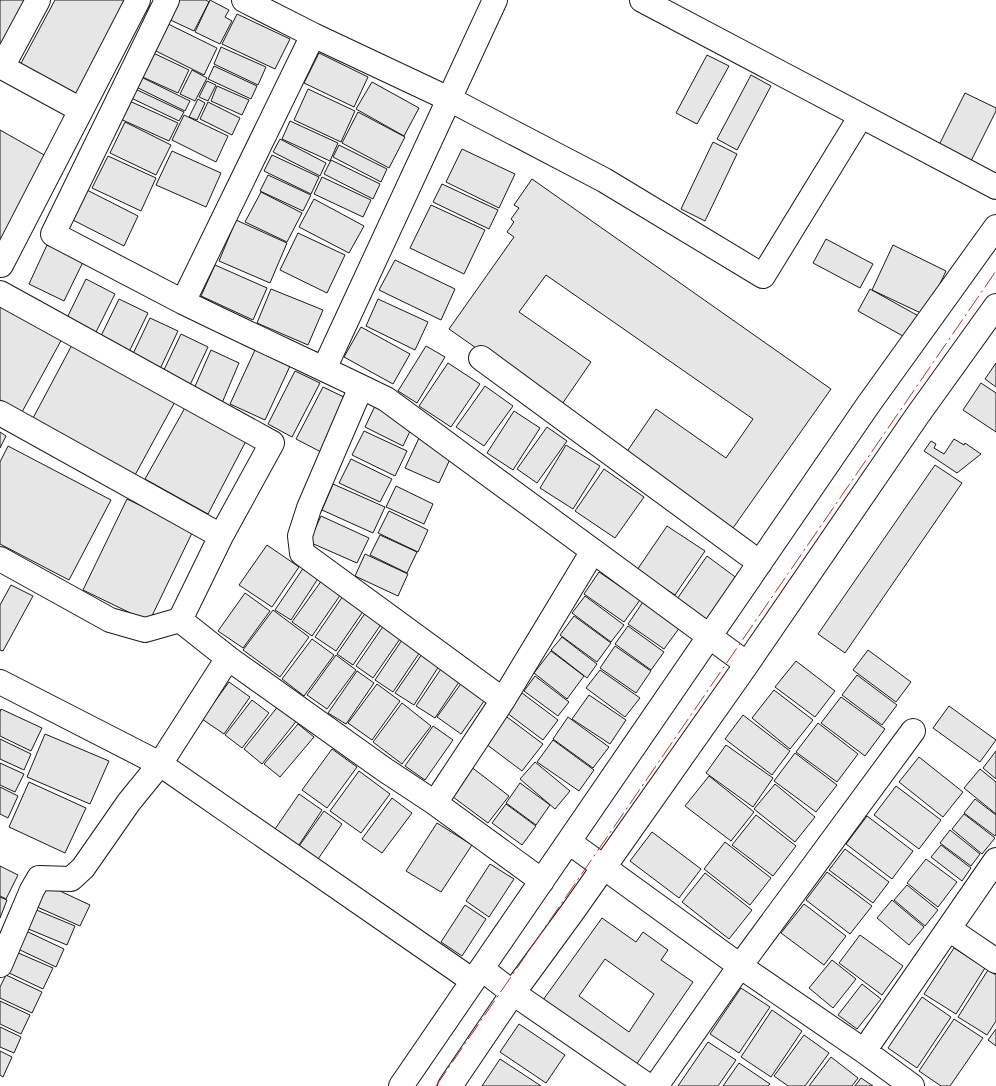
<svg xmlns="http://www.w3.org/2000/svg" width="996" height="1086" font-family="Helvetica,sans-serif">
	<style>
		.building { fill: #e6e6e6; stroke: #1a1a1a; fill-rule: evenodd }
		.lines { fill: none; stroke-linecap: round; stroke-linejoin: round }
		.street-casing { stroke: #1a1a1a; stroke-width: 26 }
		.street { stroke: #fff; stroke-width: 24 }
		.power { stroke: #c62828; stroke-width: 1; stroke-dasharray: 18 4 2.5 4; stroke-linecap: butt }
	</style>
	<rect width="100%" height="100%" fill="#fff"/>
	<!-- building -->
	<path class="building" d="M0,0h32l-32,58z
		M55,0h76l-49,100 -63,-33z
		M173,0h33l3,2 -15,29 -30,-14z
		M210,0l19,10 -4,7 7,4 -12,23 -25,-12z
		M237,14l53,25 -15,30 -53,-25z
		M160,20l57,28 -13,27 -56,-28z
		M221,47l45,20 -8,18 -44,-21z
		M149,51l40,19 -11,23 -40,-18z
		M319,53l49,24 -14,30 -50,-24z
		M707,55l22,11 -32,58 -21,-11z
		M214,66l43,20 -6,13 -43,-20z
		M192,70l15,8 -12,23 -15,-7z
		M137,75l53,26 -5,10 -53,-26z
		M751,75l20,11 -34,64 -20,-11z
		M207,81l9,4 -8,16 -9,-4z
		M372,82l47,26 -15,28 -48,-27z
		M217,86l32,14 -7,15 -31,-14z
		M131,87l53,25 -5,9 -52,-25z
		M308,89l47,22 -14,31 -47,-22z
		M965,93l31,15v3l-25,50 -32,-16z
		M125,99l53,24 -9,18 -53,-24z
		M198,99l7,4 -8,17 -8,-3z
		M208,102l32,16 -8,17 -32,-16z
		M358,112l47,25 -16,31 -47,-25z
		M184,115l44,21 -12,26 -44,-22z
		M290,121l48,22 -8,18 -48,-22z
		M125,122l46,23 -15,30 -46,-22z
		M0,130l46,26 -46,89z
		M280,139l46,24 -6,13 -47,-24z
		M713,142l24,12 -32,67 -24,-12z
		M339,145l48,24 -6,13 -48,-25z
		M462,149l53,25 -16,34 -53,-26z
		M172,151l49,22 -15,34 -50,-22z
		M272,155l47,22 -8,17 -47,-23z
		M108,156l48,22 -15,33 -49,-23z
		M331,160l49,24 -7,15 -49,-25z
		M268,175l43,20 -8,16 -43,-20z
		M322,177l49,23 -8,17 -49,-23z
		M532,179l299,210 -98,139 -107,-75 30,-44 70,49 27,-39 -207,-144 -27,37 72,50 -31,45 -111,-78 65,-92 -7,-5 7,-10 -3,-3 8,-11 -5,-3z
		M442,184l56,26 -9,19 -56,-27z
		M83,188l55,28 -14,30 -55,-28z
		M261,192l41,21 -15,29 -42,-20z
		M314,199l50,27 -15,27 -50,-26z
		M431,205l54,25 -21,44 -54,-26z
		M236,220l51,23 -17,40 -51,-22z
		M298,233l47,22 -18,38 -47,-23z
		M826,239l47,25 -13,24 -47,-25z
		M47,245l36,17 -19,39 -35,-17z
		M893,245l53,26 -21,44 -53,-25z
		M395,260l60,29 -14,31 -62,-30z
		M215,265l52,23 -14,32 -52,-24z
		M86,279l29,15 -21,42 -29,-14z
		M271,289l52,21 -15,35 -51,-22z
		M870,289l52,29 -12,22 -52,-29z
		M119,299l29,14 -20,41 -29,-14z
		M378,299l50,23 -13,28 -49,-24z
		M0,302l63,35 -41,75 -22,-12z
		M150,318l28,13 -19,40 -28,-13z
		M361,327l49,27 -17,30 -49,-27z
		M181,334l27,13 -18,38 -27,-13z
		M73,343l104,55 -42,77 -103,-55z
		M426,346l19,11 -28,46 -19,-12z
		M211,350l28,13 -17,40 -29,-12z
		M255,350l35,16 -25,54 -35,-16z
		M448,363l32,21 -29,43 -32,-21z
		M996,363v24l-11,-8z
		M295,371l25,12 -28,54 -24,-13z
		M981,383l15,10v39l-33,-22z
		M485,386l28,20 -29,40 -28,-19z
		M323,387l25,12 -27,53 -25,-13z
		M186,406l60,35 -38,73 -63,-35z
		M375,406l38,19 -10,21 -38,-19z
		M514,411l26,17 -27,42 -26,-17z
		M547,427l20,14 -30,42 -20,-14z
		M364,431l43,20 -12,25 -43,-21z
		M0,432l6,4 -6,12z
		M419,438l32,19 -12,26 -34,-15z
		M954,439l10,6 1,-2 16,11 -24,19 -33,-22 7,-10 5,3 -2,4 10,6z
		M566,445l34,21 -27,43 -33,-21z
		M8,446l103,54 -42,80 -69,-36v-82z
		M351,459l41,20 -12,23 -41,-19z
		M935,465l27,18 -117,170 -27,-19z
		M604,469l40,28 -29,41 -40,-27z
		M333,484l52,23 -12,26 -51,-23z
		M396,486l37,18 -9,20 -38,-17z
		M127,499l66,32 -44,91 -66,-32z
		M389,511l39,19 -10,22 -40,-19z
		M321,516l48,22 -12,25 -48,-21z
		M667,526l38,25 -30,44 -38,-25z
		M380,535l37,17 -10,21 -37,-18z
		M267,545l32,22 -27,40 -33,-22z
		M365,554l43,20 -10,22 -43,-20z
		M707,556l31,23 -30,43 -31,-23z
		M304,567l15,10 -28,43 -16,-10z
		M599,572l41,28 -16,22 -40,-28z
		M322,580l19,14 -29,42 -20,-14z
		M11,585l22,11 -30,55 -3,-1v-45z
		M245,593l25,18 -27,37 -25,-17z
		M343,596l21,14 -28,41 -21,-14z
		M585,596l39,29 -13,17 -39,-29z
		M643,602l37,25 -16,22 -36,-25z
		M273,610l36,27 -29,40 -37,-27z
		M366,612l16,11 -29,42 -16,-11z
		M574,616l37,27 -14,19 -37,-27z
		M384,625l18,11 -29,42 -17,-12z
		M628,626l36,26 -13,18 -36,-26z
		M562,637l35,27 -10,14 -36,-28z
		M312,639l22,16 -30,41 -22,-17z
		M402,640l18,12 -27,40 -18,-12z
		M615,646l36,25 -15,22 -36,-25z
		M868,650l43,32 -15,20 -43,-32z
		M551,651l33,25 -17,23 -33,-26z
		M422,654l17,12 -25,39 -19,-12z
		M336,655l20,15 -29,39 -20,-14z
		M796,661l39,30 -20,26 -40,-30z
		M443,666l18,13 -26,39 -19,-12z
		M600,670l40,28 -15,19 -39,-29z
		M357,671l17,12 -28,41 -18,-11z
		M857,675l40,30 -15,20 -40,-30z
		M535,676l34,26 -11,14 -34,-25z
		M465,678l24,16 -28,40 -24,-17z
		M229,682l21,15 -26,37 -22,-15z
		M377,684l23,17 -28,39 -24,-17z
		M774,690l39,30 -23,29 -38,-31z
		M522,693l36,27 -15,20 -36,-27z
		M589,695l37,25 -16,24 -38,-25z
		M841,697l44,32 -20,27 -44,-33z
		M252,700l17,13 -27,35 -17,-13z
		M402,703l29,23 -29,38 -29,-22z
		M279,705l19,14 -36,45 -18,-15z
		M949,706l47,34 -16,22 -47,-34z
		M1,709l41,19 -11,23 -31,-15v-24z
		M503,714l40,30 -21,27 -40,-30z
		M743,715l47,36 -18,24 -47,-36z
		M568,717l41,30 -16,21 -40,-29z
		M818,723l40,31 -21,28 -41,-30z
		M298,724l16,13 -34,40 -16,-13z
		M433,726l20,14 -28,40 -20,-14z
		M45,734l64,27 -19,43 -63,-27z
		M0,739l31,15 -7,16 -24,-11z
		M553,740l41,30 -15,21 -42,-29z
		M726,745l47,33 -20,29 -47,-34z
		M332,749l25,18 -30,41 -25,-18z
		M996,751v28l-13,-11z
		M795,753l42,32 -21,27 -42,-31z
		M919,757l44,35 -20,25 -44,-35z
		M535,762l35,29 -15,18 -35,-30z
		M0,763l24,11 -9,18 -15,-7z
		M470,766l39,30 -21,27 -39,-29z
		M980,769l16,13v32l-32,-26z
		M359,771l31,23 -29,39 -31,-22z
		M709,776l45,36 -23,29 -46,-35z
		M29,782l57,26 -21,45 -56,-26z
		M520,783l30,22 -14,20 -30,-22z
		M775,784l40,33 -20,25 -41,-33z
		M896,786l45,34 -22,29 -45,-34z
		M0,787l18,9 -10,22 -8,-4z
		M299,794l23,16 -25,38 -24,-16z
		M392,798l20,15 -30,40 -20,-14z
		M975,799l21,16v19l-1,2 -31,-23z
		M506,804l30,22 -14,19 -30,-22z
		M324,811l18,13 -26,38 -19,-13z
		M964,814l31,24 -13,16 -30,-25z
		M756,815l40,31 -23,30 -41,-31z
		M867,816l46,35 -21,28 -46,-35z
		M437,823l35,22 -31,47 -35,-21z
		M950,830l30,24 -9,12 -31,-23z
		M652,832l49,37 -22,29 -49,-37z
		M725,842l46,36 -21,27 -46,-36z
		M941,845l30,23 -9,13 -31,-24z
		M845,849l44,33 -16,21 -44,-33z
		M926,859l31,23 -19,25 -31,-24z
		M490,864l24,15 -25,38 -23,-16z
		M0,866l18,9 -12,24 -6,-3z
		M827,872l45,34 -22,28 -44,-34z
		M705,873l47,37 -23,29 -47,-37z
		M45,884l45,21 -10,21 -45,-20z
		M907,885l31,25 -13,16 -31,-26z
		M0,897l7,3 -7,18z
		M892,900l32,27 -15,18 -32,-27z
		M804,904l42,32 -22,29 -43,-32z
		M465,905l21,14 -24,37 -21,-14z
		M34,909l41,17 -8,19 -41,-17z
		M602,918l34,24 7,-10 25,18 -7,10 32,22 -57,83 -93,-65zM605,959l49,35 -25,38 -50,-36z
		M26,931l38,18 -8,18 -38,-18z
		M860,935l43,31 -21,29 -43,-32z
		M954,948l31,20 -29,46 -32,-20z
		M16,952l37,16 -10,21 -36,-17z
		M832,960l24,19 -23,29 -24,-20z
		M988,970l8,5v46l-9,14 -29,-18z
		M6,975l36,17 -10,21 -32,-15v-11z
		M862,984l19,15 -24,30 -19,-14z
		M741,988l29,19 -31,46 -29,-19z
		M922,997l29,20 -34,51 -29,-20z
		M0,1001l30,14 -9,19 -21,-10z
		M772,1010l30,21 -31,46 -30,-20z
		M954,1019l29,19 -33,48h-9l-22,-15z
		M519,1024l46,31 -19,28 -46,-31z
		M0,1027l21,10 -7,16 -14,-6z
		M996,1029v17l-8,-6z
		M804,1035l25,18 -24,33h-17l-14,-10z
		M708,1042l28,18 -18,26h-40z
		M0,1051l12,6 -9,20 -3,-2z
		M831,1057l27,21 -6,8h-43z
		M500,1059l41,27h-59z
		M739,1063l31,21 -2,2h-45z
		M861,1078l12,8h-18z"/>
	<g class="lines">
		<defs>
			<path id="street" d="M167,0l-114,234 130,68
				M244,0l69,35 -130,267c67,33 136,64 203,97l361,265
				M642,0l354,187
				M313,35l136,64 155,81 159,96 98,-160
				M0,66l2,1 36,-67
				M2,67l79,43
				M0,265h1l137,-265
				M0,293l272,150 -51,93 -41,84 48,38 157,112 50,33 107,78
				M481,358l279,205
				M324,369l171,-369
				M361,387l-52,121 -9,28 2,17 201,147
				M0,413l221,123
				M0,559l110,61 35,10 35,-10
				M0,682l160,82 313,217
				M435,803l68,-103 90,-149
				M569,842l171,124 124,85 48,35
				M949,929l47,32
				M0,965l32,-75 7,-12 32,1 12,-11 46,-66 31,-38 68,-106
				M482,969l31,24 135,93
				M864,1051l132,-191
				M401,1086l467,-681 128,-178
				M450,1086l63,-93 60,-82 174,-247 170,-248 79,-110
				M656,1086l84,-120 173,-235"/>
		</defs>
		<!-- street casing -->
		<use href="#street" class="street-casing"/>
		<!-- street -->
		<use href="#street" class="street"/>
		<!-- power -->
		<path class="power" d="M436,1086l560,-815"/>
	</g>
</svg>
